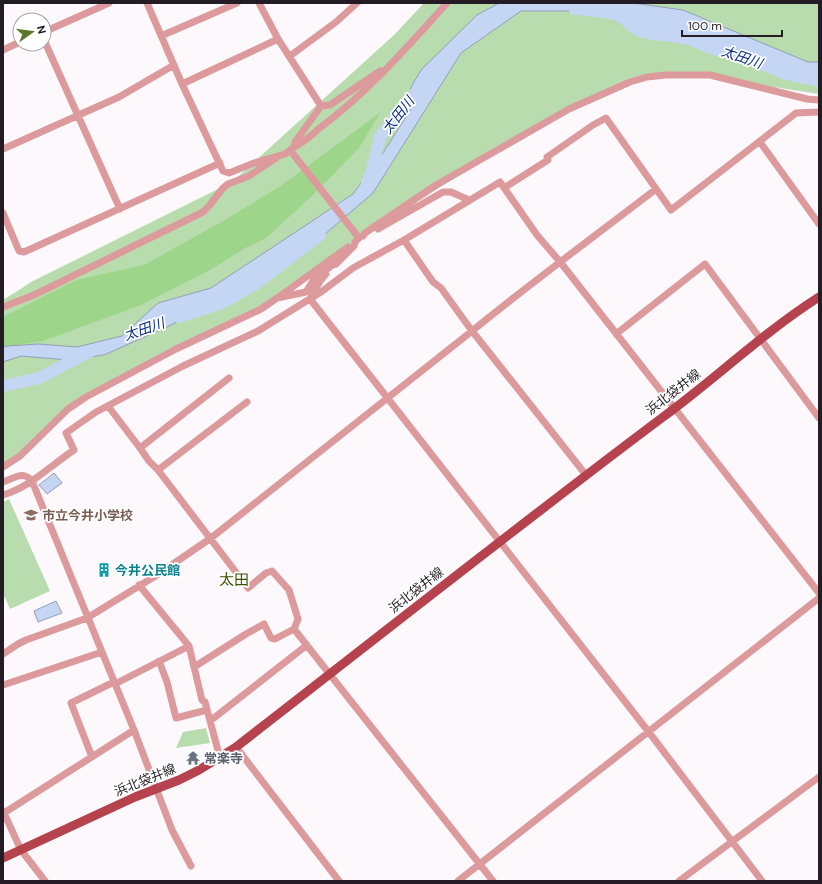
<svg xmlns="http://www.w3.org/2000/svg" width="822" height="884" font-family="'DM Sans','Noto Sans JP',sans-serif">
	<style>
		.green { fill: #b8dcae }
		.forest { fill: #9dd68b }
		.water { fill: #c5d6f5; stroke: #959eb6 }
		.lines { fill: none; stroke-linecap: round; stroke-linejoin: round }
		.river { stroke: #c5d6f5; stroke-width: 12 }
		.minor { stroke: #dc9a9c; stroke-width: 7 }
		.major { stroke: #b6424e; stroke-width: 9 }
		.labels { text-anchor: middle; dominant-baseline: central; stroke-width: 3.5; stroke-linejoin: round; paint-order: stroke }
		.street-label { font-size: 13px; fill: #241c24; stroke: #fff }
		.education-label { font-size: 13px; font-weight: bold; fill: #785e54; stroke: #fff; text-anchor: start }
		.culture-label { font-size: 13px; font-weight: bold; fill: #0d838f; stroke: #fff; text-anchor: start }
		.worship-label { font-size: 13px; font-weight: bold; fill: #5b616d; stroke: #fff; text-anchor: start }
		.water-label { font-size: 14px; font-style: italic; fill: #082f83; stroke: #fff }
		.quarter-label { font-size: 15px; fill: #3a5002; stroke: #fff }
	</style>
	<rect width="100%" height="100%" fill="#fcf8fc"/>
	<!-- green -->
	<path class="green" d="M424,3h395v91l-131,-20 -55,7 -64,28 -204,124 -104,76 -139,68 -58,36 -61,54v-167l30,-19 199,-99 162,-147z
		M9,499l41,92 -40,18 -7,-16v-91z
		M206,728l4,15 -34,5 7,-16z"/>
	<!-- forest -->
	<path class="forest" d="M381,112l-22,36 -46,47 -48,44 -20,9 -35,22 -69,35 -98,36 -40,6v-30l73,-37 68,-15 81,-45 57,-35z"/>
	<!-- water -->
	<path class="water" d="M499,3h134l50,7 125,52h11v19l-33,-7 -51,-22 -5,1 -26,-8 -14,-6 -14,-3 -26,-3 -17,-6 -7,-8 -19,-6 -17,-2h-69l-60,42 -88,140 -48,41 -78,49 -78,43 -65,29 -36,5 -47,-4 -18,6v-15l5,-1 30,-2 39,3 45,-11 36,-33 53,-15 142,-94 30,-41 28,-44v-22l10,-17 56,-55z
		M54,473l8,10 -15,11 -8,-9z
		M56,601l6,12 -24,9 -4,-11z"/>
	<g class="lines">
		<!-- river -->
		<path class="river" d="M575,9c13,1 27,2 40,5 11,3 15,13 25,17 15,5 32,3 48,8 14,4 33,16 47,13l51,22 33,7
			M367,183l5,-13 8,-33 27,-35 15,-15
			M179,317l43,-14 32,-18 66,-50
			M3,386l36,-8 52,-27"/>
		<!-- minor -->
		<path class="minor" d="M147,3l35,81 41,87 6,2 25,-10 31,-9 5,-4
			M259,3l19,36 43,67
			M44,32l65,-29
			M161,36l76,-33
			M44,40l76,169
			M3,50l17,-8
			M290,56l46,-34 21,-19
			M182,84l96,-45
			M321,106l-26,36 -1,5 -4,3 69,88 -4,4 -1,4 -18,18
			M321,106l9,-1 50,-34
			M760,142l59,82
			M294,147c10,-4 18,-13 27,-20 47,-35 86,-80 126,-124
			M3,149l116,-52 55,-32
			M504,188l44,-28 -1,-3 46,-32 13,-7 65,92 125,-97 23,-1
			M3,213l16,38 5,1 196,-89
			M378,229l65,-37h8l18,8
			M363,236l2,-3 71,-48 133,-76 61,-27 17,-5 19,-2h44l97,24 12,1
			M404,240l29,42 8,6 31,43 114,144
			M280,296l68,-49
			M310,299l338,432 114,150
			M310,299l10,-18 6,-7
			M3,307l31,-12 169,-83 6,-6 14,-18 5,-4 21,-8 27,-18
			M616,334l89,-70 114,154
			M108,406l32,42 9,13 9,9 90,118 18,-15 6,-2 17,19 9,29 -4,10 -19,10 -4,-1 -7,-14 -18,10 -52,33
			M140,448l89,-70
			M3,467l17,-11 48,-47 18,-12 90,-48 85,-40 16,-11 29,-6 8,-13 25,-19
			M158,470l89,-68
			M3,482c12,-4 20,-12 29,-1l102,249 38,100 19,36
			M3,495c27,-8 47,-29 71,-45l-8,-17 30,-21 87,-46 75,-35 63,-39 32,-24 51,-28 96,-58 37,53 24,28 258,330
			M139,585l50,61 13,54 3,2 15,56
			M294,629l199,252
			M3,654l15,-10 8,-4 61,-22 70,-43 54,-37 261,-207c60,-49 123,-95 184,-142
			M159,661l8,21 9,36 31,-8
			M115,684l74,-38
			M3,685l99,-33
			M210,721l97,-76
			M236,747l103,134
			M92,757l-21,-54 43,-21
			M3,811l18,39 24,31
			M4,813l130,-83
			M458,881l361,-283
			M679,881l140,-104"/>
		<!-- major -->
		<path class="major" d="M3,858l132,-61 44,-17 20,-10 37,-23c142,-110 283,-222 427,-330 53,-39 101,-85 156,-120"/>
	</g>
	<!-- icons -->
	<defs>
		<symbol id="school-bare" viewBox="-9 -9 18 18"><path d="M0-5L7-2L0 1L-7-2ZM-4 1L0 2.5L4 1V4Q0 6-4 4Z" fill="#8d6e63" stroke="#fff" stroke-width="2.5" paint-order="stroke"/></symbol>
		<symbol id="building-bare" viewBox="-9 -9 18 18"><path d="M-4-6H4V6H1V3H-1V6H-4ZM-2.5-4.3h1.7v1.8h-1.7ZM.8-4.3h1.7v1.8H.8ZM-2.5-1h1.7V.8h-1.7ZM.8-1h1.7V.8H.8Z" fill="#0f9aa8" stroke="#fff" stroke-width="2.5" paint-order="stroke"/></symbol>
		<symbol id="temple-bare" viewBox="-9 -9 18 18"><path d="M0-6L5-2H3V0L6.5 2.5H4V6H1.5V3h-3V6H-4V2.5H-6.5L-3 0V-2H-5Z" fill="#6b7280" stroke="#fff" stroke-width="2.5" paint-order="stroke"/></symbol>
	</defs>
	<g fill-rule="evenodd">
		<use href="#school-bare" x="21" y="505" width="20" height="20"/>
		<use href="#building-bare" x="94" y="560" width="20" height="20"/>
		<use href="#temple-bare" x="183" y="748" width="20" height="20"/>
	</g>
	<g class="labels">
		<!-- street labels -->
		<g class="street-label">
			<text transform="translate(673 392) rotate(-38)">浜北袋井線</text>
			<text transform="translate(416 590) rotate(-38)">浜北袋井線</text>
			<text transform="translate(145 780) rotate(-22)">浜北袋井線</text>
		</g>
		<!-- education labels -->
		<g class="education-label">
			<text x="42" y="515">市立今井小学校</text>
		</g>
		<!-- culture labels -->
		<g class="culture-label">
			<text x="115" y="570">今井公民館</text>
		</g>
		<!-- worship labels -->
		<g class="worship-label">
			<text x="204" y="758">常楽寺</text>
		</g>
		<!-- water labels -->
		<g class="water-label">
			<text transform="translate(742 57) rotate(19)">太田川</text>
			<text transform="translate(398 115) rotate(-52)">太田川</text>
			<text transform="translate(144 329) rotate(-19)">太田川</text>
		</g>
		<!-- quarter labels -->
		<g class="quarter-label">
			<text x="234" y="580">太田</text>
		</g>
	</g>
	<!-- border -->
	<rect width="822" height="884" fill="none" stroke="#241c24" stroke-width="8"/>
	<!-- north arrow -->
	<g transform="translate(32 32) rotate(76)"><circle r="19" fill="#ffffff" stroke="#a7a4a7"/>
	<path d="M0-3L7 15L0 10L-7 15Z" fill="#5b7629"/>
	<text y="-6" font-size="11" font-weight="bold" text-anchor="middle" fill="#241c24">N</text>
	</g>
	<!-- scale -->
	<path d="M682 30v6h100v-6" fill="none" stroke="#241c24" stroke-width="2"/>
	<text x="688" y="30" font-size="12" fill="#241c24" stroke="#ffffff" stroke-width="3" paint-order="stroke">100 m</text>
</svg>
